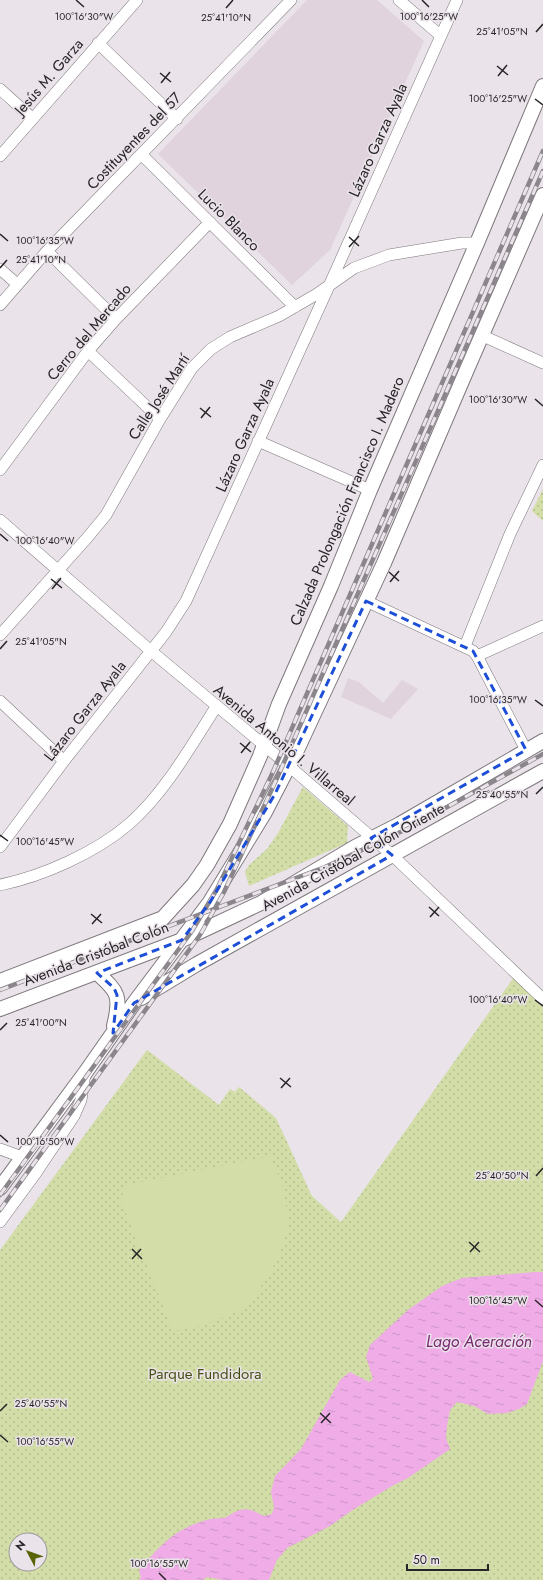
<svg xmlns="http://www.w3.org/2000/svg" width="543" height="1580" font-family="Jost,sans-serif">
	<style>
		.built { fill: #e0d3de }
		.park { fill: url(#park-dots); fill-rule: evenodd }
		.pitch { fill: #d2dda7 }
		.water { fill: url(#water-ripples) }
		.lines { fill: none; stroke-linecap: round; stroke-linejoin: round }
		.minor-casing { stroke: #7e787d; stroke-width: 12 }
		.major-casing { stroke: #7e787d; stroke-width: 16 }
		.minor { stroke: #fff; stroke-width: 11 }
		.major { stroke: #fff; stroke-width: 14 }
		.rail-casing { stroke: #8b868b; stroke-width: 4.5 }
		.rail { stroke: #eae3e9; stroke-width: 3; stroke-dasharray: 9; stroke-linecap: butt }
		.marked { fill: none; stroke: #1d4ed8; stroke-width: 3; stroke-dasharray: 8 5; stroke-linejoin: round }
		.ticks { fill: none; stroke: #282528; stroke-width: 1.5 }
		.labels { text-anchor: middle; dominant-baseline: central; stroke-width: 3; stroke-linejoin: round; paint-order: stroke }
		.street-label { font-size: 15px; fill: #282528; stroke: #eae3e9 }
		.park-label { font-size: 15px; fill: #464f11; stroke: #eae3e9 }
		.water-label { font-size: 16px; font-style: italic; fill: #762970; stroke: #eae3e9 }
		.ticks-label { font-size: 10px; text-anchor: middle; fill: #282528; stroke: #eae3e9; stroke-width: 3; stroke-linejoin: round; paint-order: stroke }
	</style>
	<defs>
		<pattern id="park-dots" width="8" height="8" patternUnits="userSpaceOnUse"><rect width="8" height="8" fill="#d2dda7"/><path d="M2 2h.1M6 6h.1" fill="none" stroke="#b4be90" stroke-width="1.8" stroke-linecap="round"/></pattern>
		<pattern id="water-ripples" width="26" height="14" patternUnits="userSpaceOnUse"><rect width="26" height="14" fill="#eface7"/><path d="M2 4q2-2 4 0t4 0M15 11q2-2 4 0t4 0" fill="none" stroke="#cd94c6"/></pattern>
	</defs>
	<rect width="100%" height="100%" fill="#eae3e9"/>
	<!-- built -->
	<path class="built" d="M307,0h70l47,41 -94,209 -38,35 -134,-131z
		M348,678l11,4 24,21 19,-23 16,9 -27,30 -50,-22z"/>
	<!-- park -->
	<path class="park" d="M543,489v32l-11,-10z
		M303,787l45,39 -1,17 -98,43 -4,-14 4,-7 18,-16 11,-16z
		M514,977l29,28v575h-543v-330l147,-200 72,55 11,-16 5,3 4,-5 37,31 36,78 29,26zM16,1540h24v24h-24z"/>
	<!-- pitch -->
	<path class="pitch" d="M270,1156l12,27 7,40 -7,25 -11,24 -14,21 -20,19 -17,7 -20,7 -27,5 -52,-130 2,-9 8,-8z"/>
	<!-- water -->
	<path class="water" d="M535,1272h8v89l-16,43 -8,5 -12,4 -19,1 -14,-8 -17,-4 -7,8 -3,16 -1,12 4,11 -42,29 -16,8 -41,25 -21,15 -43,22 -10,12 -8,20h-46l-16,-3 -4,3h-65l3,-2 -2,-8c21,-24 35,-41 68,-50 4,-2 10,-1 15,-2 4,0 7,-3 11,-5 13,-7 19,-3 31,3l8,-2 2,-7 -3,-15 4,-16 26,-27 39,-69 10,-8 19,10 4,-3 -7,-22 4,-12 38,-35 34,-24 20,-8z"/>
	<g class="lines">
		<defs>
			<path id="minor" d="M399,0l42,36
				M98,43l79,76
				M0,89l32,29
				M142,155l153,152
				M0,156l137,-156
				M47,251l69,68
				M0,269l17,15
				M0,305l47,-54 244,-251
				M481,335l62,28
				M88,351l72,68
				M258,441l112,49
				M0,470l88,-119 28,-32 94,-97
				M0,520l151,131 138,115 103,89 151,144
				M366,601l107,50 4,5 49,94
				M0,635l87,-97 19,-23 54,-96 32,-51 19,-19 19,-12 49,-21 38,-22 37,-26 35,-13 73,-12h15
				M465,646l45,-112 33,-69
				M477,656l66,-30
				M0,701l64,60
				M0,847l64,-86 102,-129 20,-31 143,-315 128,-286
				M0,885c43,-9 95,-32 129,-61 35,-30 62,-78 87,-117
				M0,1149l22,8
				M0,1222l36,-49 38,-57 7,-16 4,-27"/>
			<path id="major" d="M97,973c22,19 24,24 17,53
				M0,981l163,-63 30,-33 14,-20 23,-41 30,-68 19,-52 52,-118 39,-96 107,-247 66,-157
				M141,998l56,-34 346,-193
				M0,1009l182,-69 79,-37 94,-56 45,-23 143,-83
				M0,1188l85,-115 49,-70 76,-101 55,-90 32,-62 87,-187 84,-196 75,-172"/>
		</defs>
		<!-- minor casing -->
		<use href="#minor" class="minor-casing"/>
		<!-- major casing -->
		<use href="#major" class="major-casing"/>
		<!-- minor -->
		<use href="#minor" class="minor"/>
		<!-- major -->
		<use href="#major" class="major"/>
		<defs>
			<path id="rail" d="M0,990l325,-123 86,-40 132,-73
				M0,1195l192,-264 25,-42 55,-115 271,-623
				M0,1210l200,-275 24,-43 54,-116 265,-605"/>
		</defs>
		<!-- rail casing -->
		<use href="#rail" class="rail-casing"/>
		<!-- rail -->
		<use href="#rail" class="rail"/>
	</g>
	<!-- marked area -->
	<path class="marked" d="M366,601l107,50 53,99 -155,88 21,17 -258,148 -21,30 4,-38 -3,-7 -17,-15 85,-33 28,-38 65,-108z"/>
	<!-- ticks -->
	<path class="ticks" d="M76,0l8,7M422,0l7,7M226,8l7,-8M536,32l7,-8M497,66l11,9M160,73l11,9M498,76l9,-11M161,83l9,-11M535,99l8,6M0,234l8,7M349,237l10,9M349,247l10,-11M0,268l7,-8M535,399l8,7M200,408l11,9M201,418l9,-11M0,534l8,7M389,572l10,9M51,579l11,9M390,582l9,-11M52,589l9,-11M0,649l7,-8M535,700l8,6M240,743l11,9M241,753l9,-11M536,794l7,-7M0,835l8,6M429,907l10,9M91,914l11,9M430,917l9,-10M92,924l9,-10M535,1000l8,6M0,1030l7,-7M280,1078l11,9M281,1088l9,-10M0,1135l8,7M536,1176l7,-8M469,1242l11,10M132,1249l10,10M470,1252l9,-10M132,1259l9,-10M535,1300l8,7M0,1411l7,-7M320,1413l11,10M321,1423l9,-10M0,1435l8,7M159,1573l7,7"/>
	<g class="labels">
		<!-- street labels -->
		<g class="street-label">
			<text transform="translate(49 77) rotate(-49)">Jesús M. Garza</text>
			<text transform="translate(378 140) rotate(-66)">Lázaro Garza Ayala</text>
			<text transform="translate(134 141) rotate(-46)">Costituyentes del 57</text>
			<text transform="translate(229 220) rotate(45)">Lucio Blanco</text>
			<text transform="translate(89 332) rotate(-50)">Cerro del Mercado</text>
			<text transform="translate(159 397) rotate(-57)">Calle José Martí</text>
			<text transform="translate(245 435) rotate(-66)">Lázaro Garza Ayala</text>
			<text transform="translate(347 501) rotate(-67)">Calzada Prolongación Francisco I. Madero</text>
			<text transform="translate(85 711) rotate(-52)">Lázaro Garza Ayala</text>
			<text transform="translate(284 745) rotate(40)">Avenida Antonio I. Villarreal</text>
			<text transform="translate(353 857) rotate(-29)">Avenida Cristóbal Colón Oriente</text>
			<text transform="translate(96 954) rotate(-21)">Avenida Cristóbal Colón</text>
		</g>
		<!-- park labels -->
		<g class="park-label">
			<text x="205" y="1374">Parque Fundidora</text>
		</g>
		<!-- water labels -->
		<g class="water-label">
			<text x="479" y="1341">Lago Aceración</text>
		</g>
	</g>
	<g class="ticks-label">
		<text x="84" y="20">100°16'30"W</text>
		<text x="429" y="20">100°16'25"W</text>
		<text x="226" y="21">25°41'10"N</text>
		<text x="502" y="35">25°41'05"N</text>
		<text x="498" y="102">100°16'25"W</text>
		<text x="45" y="244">100°16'35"W</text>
		<text x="41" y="263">25°41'10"N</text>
		<text x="498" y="403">100°16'30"W</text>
		<text x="45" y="544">100°16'40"W</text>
		<text x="41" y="645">25°41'05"N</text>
		<text x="498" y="703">100°16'35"W</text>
		<text x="502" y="798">25°40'55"N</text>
		<text x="45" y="845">100°16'45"W</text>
		<text x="498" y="1003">100°16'40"W</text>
		<text x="41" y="1026">25°41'00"N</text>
		<text x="45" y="1145">100°16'50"W</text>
		<text x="502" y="1179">25°40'50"N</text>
		<text x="498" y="1304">100°16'45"W</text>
		<text x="41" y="1407">25°40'55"N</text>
		<text x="45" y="1445">100°16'55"W</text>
		<text x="159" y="1567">100°16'55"W</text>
	</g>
	<!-- north arrow -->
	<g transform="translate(28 1552) rotate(311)"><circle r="19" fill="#eae3e9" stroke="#9c979c"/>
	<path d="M0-3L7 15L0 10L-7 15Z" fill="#596406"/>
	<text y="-6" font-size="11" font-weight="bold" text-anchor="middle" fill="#282528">N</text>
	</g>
	<!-- scale -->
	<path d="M407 1564v6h81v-6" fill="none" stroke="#282528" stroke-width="2"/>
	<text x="413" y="1564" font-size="12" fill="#282528" stroke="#eae3e9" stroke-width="3" paint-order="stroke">50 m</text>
</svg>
